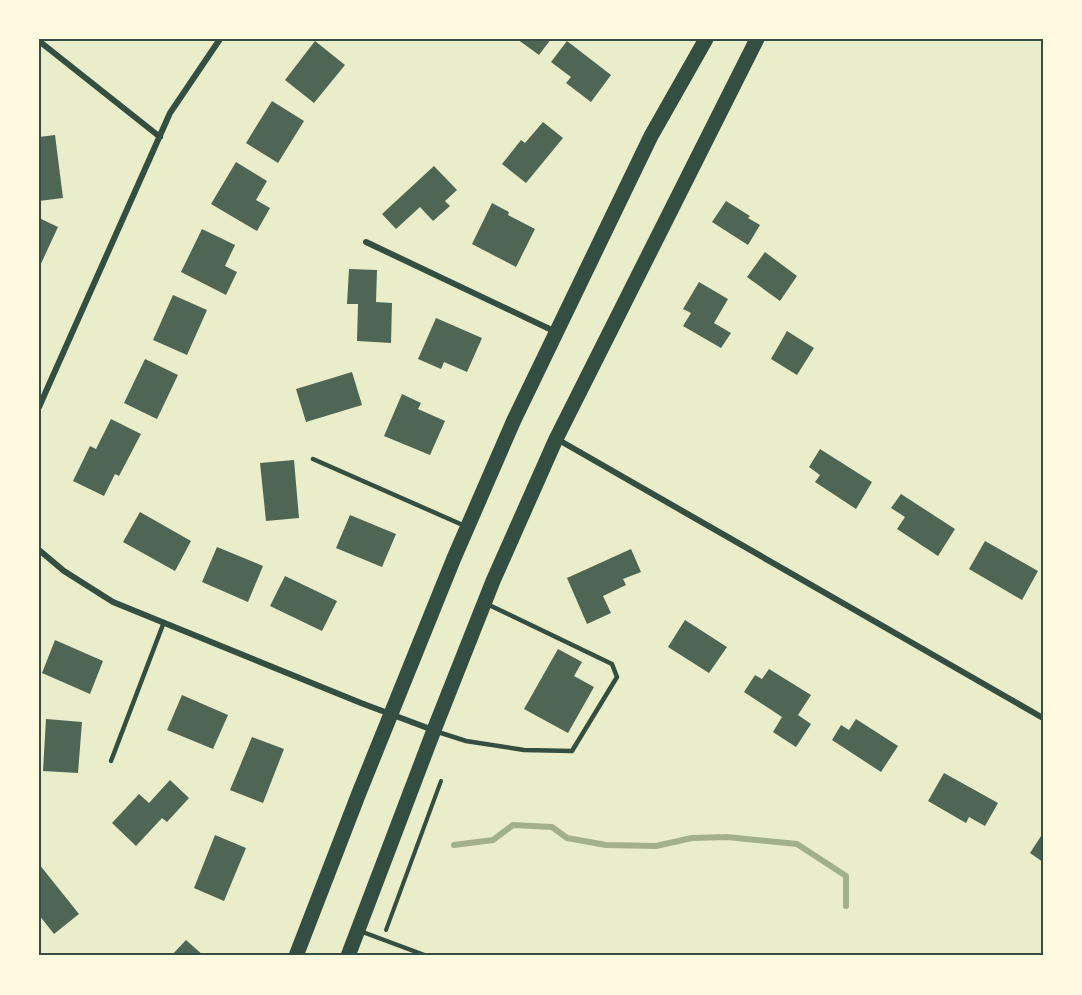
<svg xmlns="http://www.w3.org/2000/svg" width="1082" height="995" font-family="'PT Sans',sans-serif">
	<style>
		.lines { fill: none; stroke-linecap: round; stroke-linejoin: round }
		.stream { stroke: #a3b18a; stroke-width: 6 }
		.building { fill: #4f6655 }
		.path { stroke: #344e41; stroke-width: 4 }
		.service { stroke: #344e41; stroke-width: 4.5 }
		.minor { stroke: #344e41; stroke-width: 6 }
		.primary { stroke: #344e41; stroke-width: 15 }
		.neatline { fill: none; stroke: #344e41; stroke-width: 2 }
	</style>
	<rect width="100%" height="100%" fill="#e9edc9"/>
	<g class="lines">
		<!-- stream -->
		<path class="stream" d="M454,845l39,-5 20,-15 39,2 15,11 39,7 50,1 36,-8 35,-1 70,7 49,32v30"/>
	</g>
	<!-- building -->
	<path class="building" d="M517,39h34l-12,16z
		M315,41l30,24 -31,38 -29,-23z
		M567,41l44,34 -20,27 -25,-19 5,-6 -20,-15z
		M272,101l32,20 -26,42 -32,-20z
		M543,122l20,16 -37,45 -24,-19 19,-24 4,3z
		M55,135l8,63 -24,3v-64z
		M236,162l31,19 -11,19 14,8 -13,23 -46,-27z
		M434,166l23,24 -12,11 5,5 -17,15 -13,-14 -24,22 -14,-15z
		M726,201l24,15 -2,2 12,7 -12,20 -36,-23z
		M492,203l17,9 -1,3 27,14 -19,38 -44,-23z
		M39,218l19,9 -19,41z
		M202,229l33,16 -10,21 12,6 -11,23 -45,-23z
		M765,252l32,24 -17,25 -33,-24z
		M349,269l28,1 -1,32 16,1 -1,40 -34,-2 1,-37h-11z
		M699,282l29,17 -14,24 17,10 -10,15 -38,-22 8,-13 -8,-4z
		M173,295l34,15 -20,45 -34,-15z
		M436,318l46,20 -15,34 -23,-10 -3,7 -23,-10z
		M787,331l27,17 -17,27 -26,-16z
		M145,359l33,16 -21,44 -33,-16z
		M352,372l10,33 -56,17 -10,-33z
		M402,394l19,9 -3,6 27,12 -15,34 -46,-19z
		M111,419l30,15 -22,42 -4,-2 -11,22 -31,-15 17,-35 6,3z
		M820,449l52,33 -16,27 -41,-27 5,-7 -11,-8z
		M294,460l5,58 -33,3 -6,-58z
		M901,494l54,35 -17,27 -41,-27 8,-12 -14,-9z
		M140,512l51,29 -16,30 -52,-29z
		M350,515l46,19 -14,33 -46,-19z
		M985,541l53,30 -16,29 -53,-31z
		M217,547l46,19 -15,36 -46,-20z
		M631,549l10,23 -18,7 3,6 -23,11 8,17 -24,11 -20,-46z
		M285,576l52,25 -15,30 -52,-25z
		M685,620l42,27 -18,26 -41,-26z
		M55,640l48,21 -13,33 -48,-21z
		M558,649l24,13 -8,14 20,11 -26,46 -44,-24z
		M769,669l42,26 -13,20 13,9 -15,23 -23,-15 9,-15 -38,-25 11,-17 7,4z
		M182,695l46,20 -15,34 -46,-19z
		M46,719l36,3 -4,51 -35,-2z
		M856,719l42,27 -17,26 -49,-32 9,-15 8,5z
		M252,737l32,12 -21,54 -33,-13z
		M944,773l54,30 -13,23 -16,-9 -3,6 -38,-22z
		M170,780l19,18 -22,24 -5,-4 -26,28 -24,-23 27,-29 10,9z
		M1043,833v29l-13,-9z
		M215,835l31,13 -22,53 -30,-13z
		M39,864l40,50 -25,20 -15,-19z
		M186,940l18,16h-33z"/>
	<g class="lines">
		<!-- path -->
		<path class="path" d="M386,930l55,-149"/>
		<!-- service -->
		<path class="service" d="M313,459l152,67
			M435,731l31,10 58,9 48,1 45,-74 -5,-13 -125,-60
			M111,761l53,-139
			M360,931l67,25"/>
		<!-- minor -->
		<path class="minor" d="M39,41l121,96
			M366,242l190,90
			M39,407l131,-294 50,-74
			M557,439l486,279
			M39,550l25,21 49,31 248,101 72,27"/>
		<!-- primary -->
		<path class="primary" d="M296,956l63,-163 95,-235 60,-138 137,-284 55,-97
			M348,956l86,-226 59,-149 63,-142 201,-400"/>
	</g>
	<!-- border -->
	<rect width="1082" height="995" fill="none" stroke="#fefae0" stroke-width="81"/>
	<rect x="40" y="40" width="1002" height="914" class="neatline"/>
</svg>
